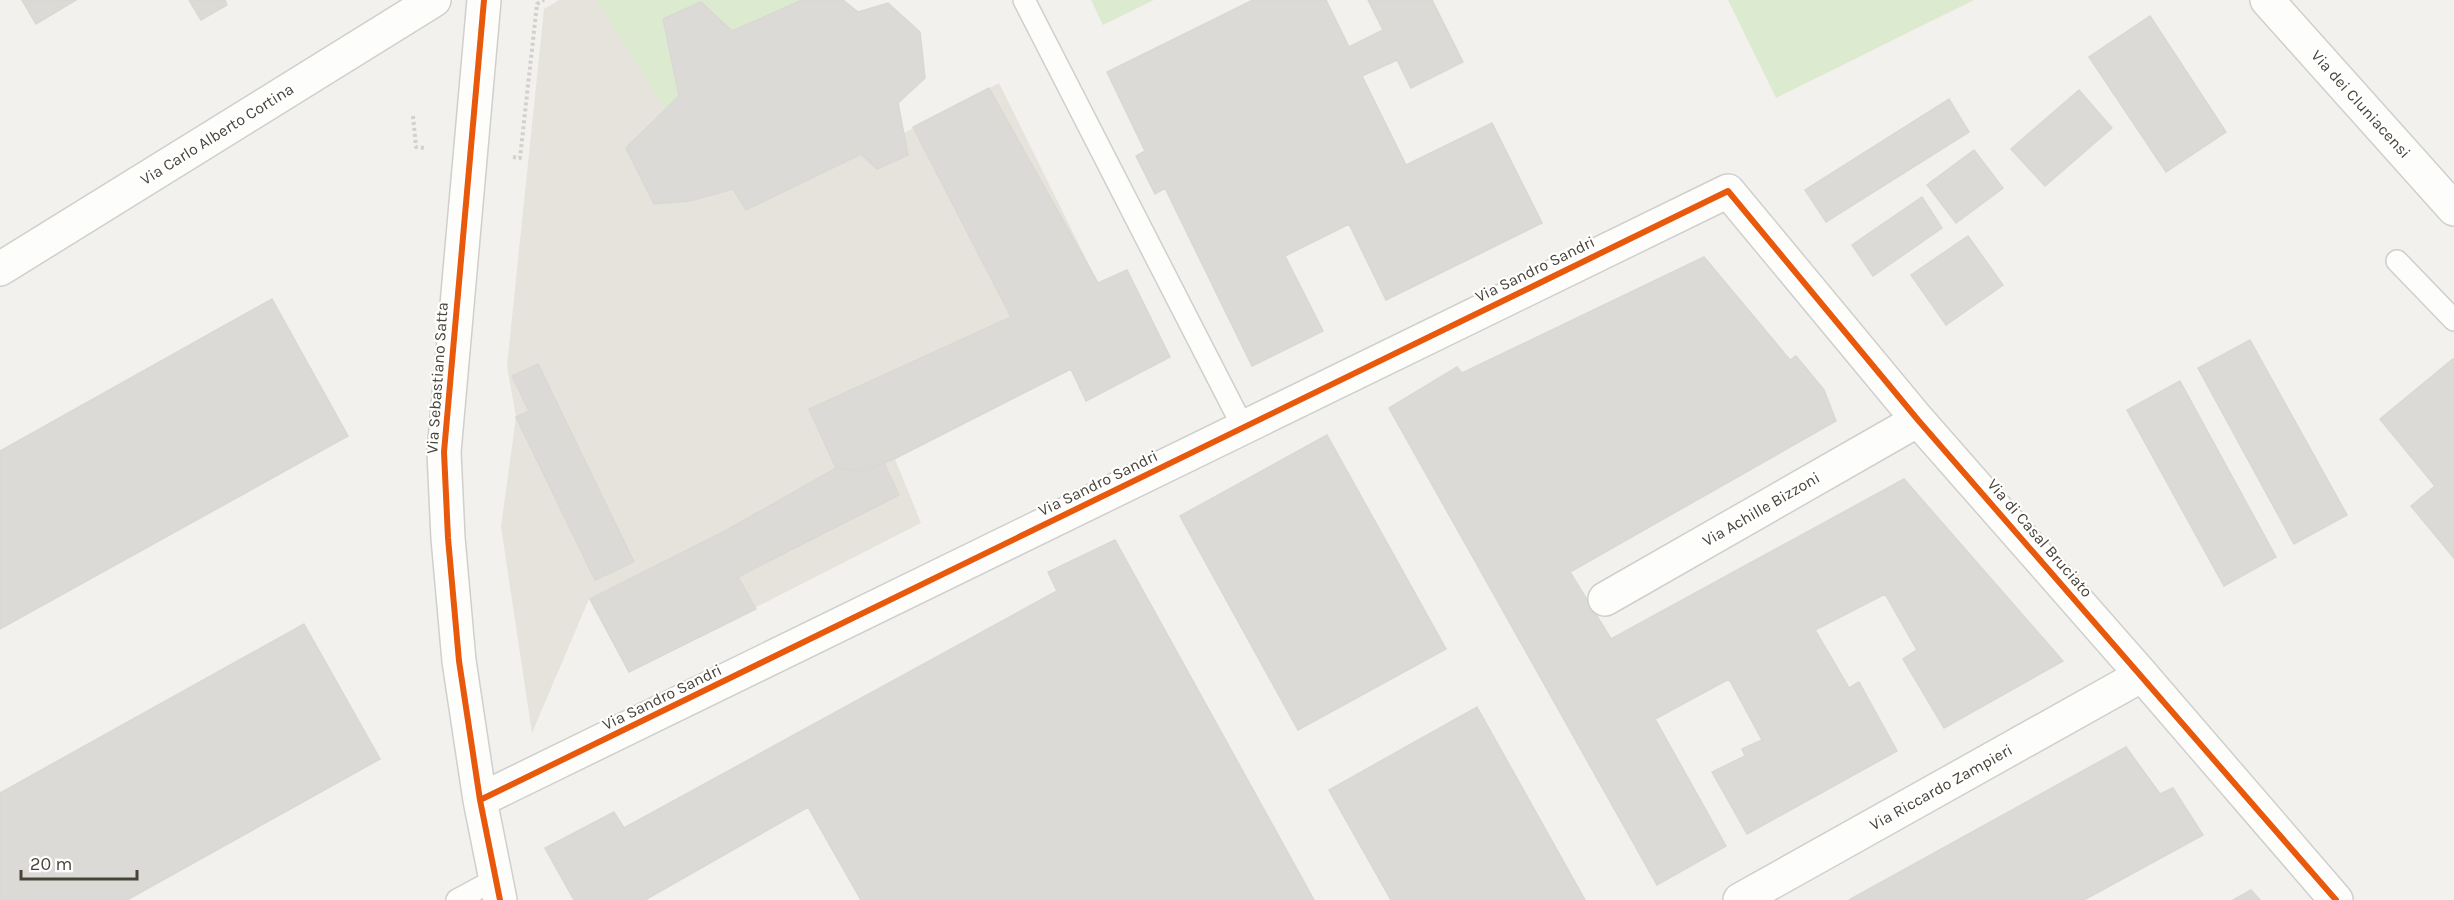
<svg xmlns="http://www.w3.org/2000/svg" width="2454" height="900" font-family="Karla,sans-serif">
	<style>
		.residential { fill: #e5e3db }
		.green { fill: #dceacf }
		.building { fill: #dcdad6; stroke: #dad8d3; stroke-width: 1.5 }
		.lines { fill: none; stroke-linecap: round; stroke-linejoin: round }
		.service-casing { stroke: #d0cfcb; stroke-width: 24 }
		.minor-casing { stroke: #d0cfcb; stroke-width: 36 }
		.tertiary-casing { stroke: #d0cfcb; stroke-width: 36 }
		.path { stroke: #d2d1cb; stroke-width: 4; stroke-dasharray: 3 3; stroke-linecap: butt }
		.service { stroke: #fdfdfc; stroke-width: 21 }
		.minor { stroke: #fdfdfc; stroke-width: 33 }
		.tertiary { stroke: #fdfdfc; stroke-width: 33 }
		.cycleway-casing { stroke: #fff; stroke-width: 10 }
		.cycleway { stroke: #e8590c; stroke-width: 6 }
		.labels { text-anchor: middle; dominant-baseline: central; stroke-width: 4.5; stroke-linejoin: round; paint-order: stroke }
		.street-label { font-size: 16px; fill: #484439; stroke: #fff }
	</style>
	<rect width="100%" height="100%" fill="#f2f1ed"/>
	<!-- residential -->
	<path class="residential" d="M559,0h38l68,109 -39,39 29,56 35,-3 43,-12 13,21 115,-56 16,15 31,-14 -4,-22 95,-50 99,200 29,-13 43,87 -84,44 -16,-32 -175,90 26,64 -292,149 -40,-73 -57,134 -31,-206 15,-110 -9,-51 37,-357z"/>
	<!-- green -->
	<path class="green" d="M597,0h205l-70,31 -31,-29 -37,17 15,77 -14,13z
		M1091,0h63l-51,25z
		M1728,0h246l-198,98z"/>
	<!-- building -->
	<path class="building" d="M22,0h54l-40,24z
		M189,0h36l2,5 -26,15z
		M802,0h41l15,12 30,-9 32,29 5,46 -27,25 10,52 -31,14 -16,-15 -115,56 -13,-21 -43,12 -36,3 -28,-56 53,-52 -16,-77 38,-17 31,29z
		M1253,0h73l23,47 34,-17 -15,-30h64l31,62 -52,26 -14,-28 -35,16 44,89 86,-42 50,100 -156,77 -37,-76 -64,32 38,75 -71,35 -87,-178 -10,6 -19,-38 9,-5 -38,-79z
		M2150,16l76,116 -60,40 -77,-115z
		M989,88l109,195 29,-13 43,87 -84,44 -15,-32 -177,90 -31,12 -27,-3 -27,-59 202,-92 -98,-190z
		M2079,90l33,38 -67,58 -34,-37z
		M1949,99l20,33 -143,90 -21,-32z
		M1974,150l29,38 -47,35 -29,-38z
		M1922,197l20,31 -69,48 -21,-31z
		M1968,236l35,49 -57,40 -35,-50z
		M1704,257l86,103 6,-4 28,34 12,31 -266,151 41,67 293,-160 159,182 -119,67 -41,-69 14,-9 -32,-56 -70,36 34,58 10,-6 38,69 -150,83 -35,-62 33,-16 -3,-7 20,-9 -33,-61 -74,40 71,127 -69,39 -268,-477 68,-41 5,6z
		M272,299l76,137 -348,193v-178z
		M2250,340l97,175 -53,29 -96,-176z
		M2453,359l1,2v197l-43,-52 24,-20 -55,-67z
		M538,364l96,198 -39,18 -79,-163 13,-6 -17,-35z
		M2180,381l96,176 -52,29 -97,-176z
		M1327,435l119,214 -148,81 -118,-214z
		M884,463l15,32 -161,82 18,32 -127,63 -39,-73 135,-68 111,-63 27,3z
		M1115,540l199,360h-453l-53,-93 -163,93h-71l-29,-52 69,-36 10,16 433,-237 -9,-19z
		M304,624l76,135 -253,141h-127v-107z
		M1477,707l108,193h-194l-62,-110z
		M2126,747l34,47 13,-6 30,47 -119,65h-235z
		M2251,890l9,10h-27z"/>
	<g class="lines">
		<defs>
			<path id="service" d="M1024,0l219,427
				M2397,261l57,59
				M457,900l39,-21"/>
			<path id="minor" d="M484,0l-40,452 4,86 11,123 21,139 20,100
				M2267,0l187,209
				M0,269l434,-269
				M1605,599l313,-179
				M480,800l1248,-609 190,229 224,255"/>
			<path id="tertiary" d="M1740,900l402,-225 194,225"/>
		</defs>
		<!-- service casing -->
		<use href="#service" class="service-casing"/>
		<!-- minor casing -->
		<use href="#minor" class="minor-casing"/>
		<!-- tertiary casing -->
		<use href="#tertiary" class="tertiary-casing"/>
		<!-- path -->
		<path class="path" d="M413,116l3,31 8,1
			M513,157l7,1 17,-154 7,-4"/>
		<!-- service -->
		<use href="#service" class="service"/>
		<!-- minor -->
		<use href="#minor" class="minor"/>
		<!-- tertiary -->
		<use href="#tertiary" class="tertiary"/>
		<defs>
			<path id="cycleway" d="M484,0l-40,452 4,86 11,123 21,139 20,100
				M480,800l1248,-609 190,229 418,480"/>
		</defs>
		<!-- cycleway casing -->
		<use href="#cycleway" class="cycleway-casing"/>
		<!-- cycleway -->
		<use href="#cycleway" class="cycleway"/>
	</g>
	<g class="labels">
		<!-- street labels -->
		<g class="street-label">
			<text transform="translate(2361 104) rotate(48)">Via dei Cluniacensi</text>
			<text transform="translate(217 134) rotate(-32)">Via Carlo Alberto Cortina</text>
			<text transform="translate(1535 269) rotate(-26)">Via Sandro Sandri</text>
			<text transform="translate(437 378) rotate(-86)">Via Sebastiano Satta</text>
			<text transform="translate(1098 483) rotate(-26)">Via Sandro Sandri</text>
			<text transform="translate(1761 509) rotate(-30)">Via Achille Bizzoni</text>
			<text transform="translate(2040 538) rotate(49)">Via di Casal Bruciato</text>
			<text transform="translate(662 697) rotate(-26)">Via Sandro Sandri</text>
			<text transform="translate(1941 787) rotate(-29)">Via Riccardo Zampieri</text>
		</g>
	</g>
	<!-- scale -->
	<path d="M21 870v9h116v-9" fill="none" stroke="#484439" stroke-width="3"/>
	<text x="30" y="870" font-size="18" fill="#484439" stroke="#ffffff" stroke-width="4.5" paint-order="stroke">20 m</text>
</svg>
